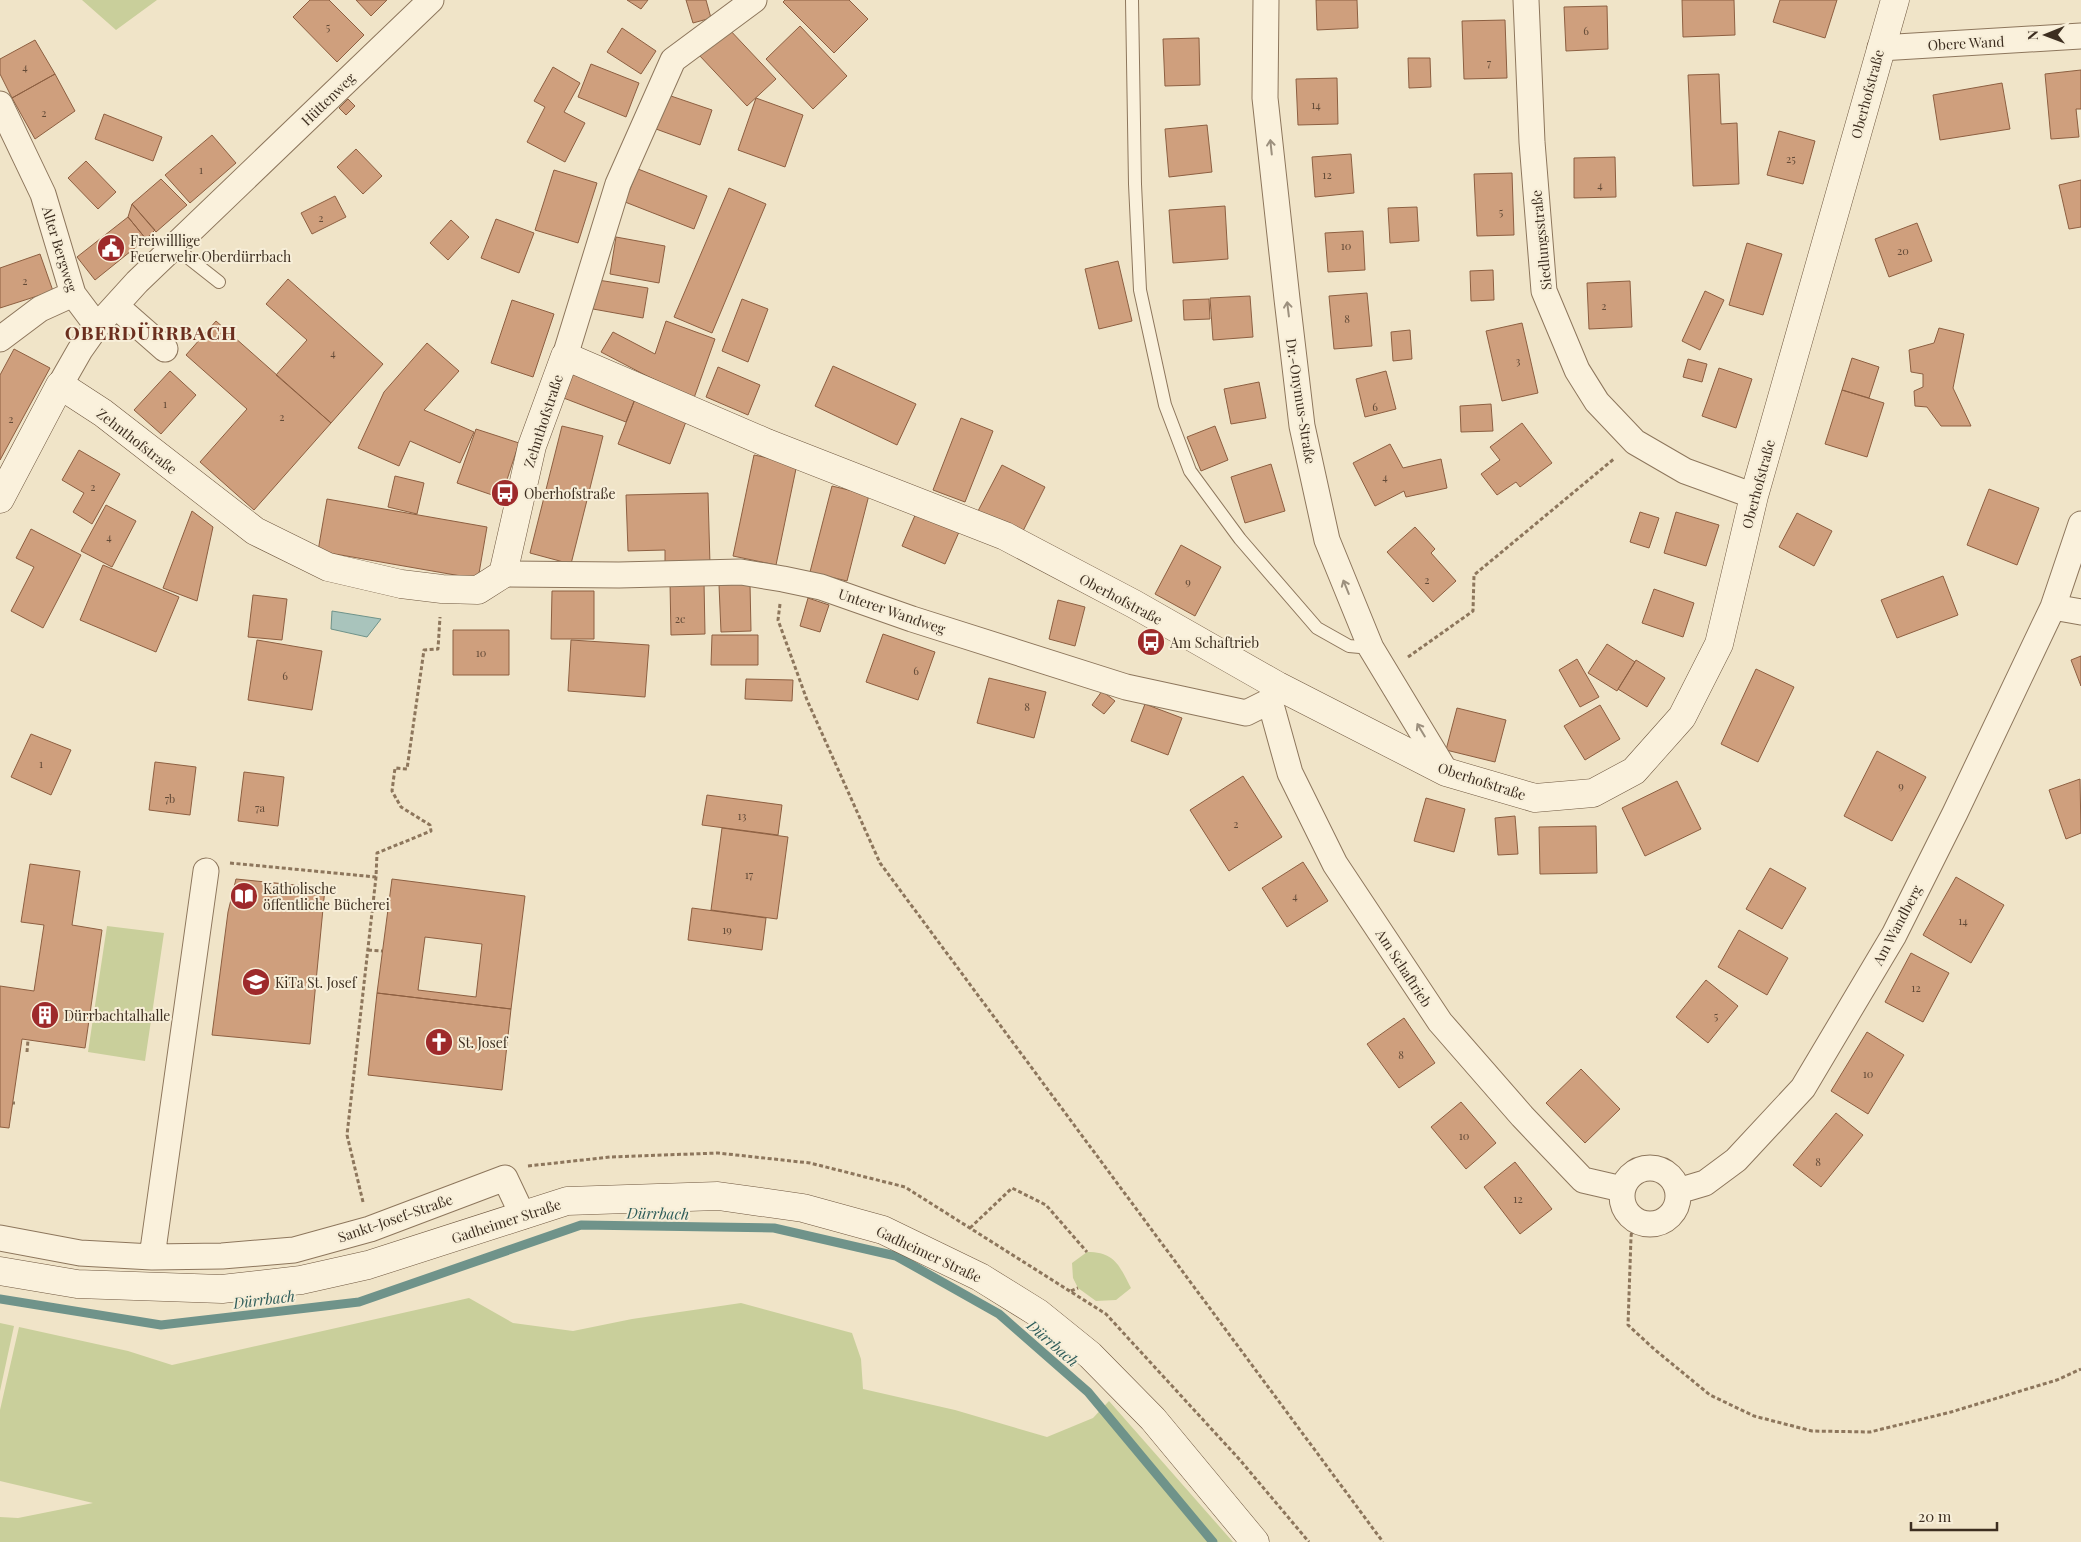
<svg xmlns="http://www.w3.org/2000/svg" width="2081" height="1542" font-family="'Playfair Display',serif">
	<style>
		.green { fill: #c9cf9b }
		.water { fill: #a9c4bc; stroke: #6f938a }
		.lines { fill: none; stroke-linecap: round; stroke-linejoin: round }
		.stream { stroke: #6f938a; stroke-width: 9 }
		.building { fill: #cf9f7d; stroke: #8d5f41; fill-rule: evenodd }
		.lane-casing { stroke: #8d765c; stroke-width: 14 }
		.street-casing { stroke: #8d765c; stroke-width: 27 }
		.secondary-casing { stroke: #6f573f; stroke-width: 29 }
		.path { stroke: #8d765c; stroke-width: 3; stroke-dasharray: 4 2.5; stroke-linecap: butt }
		.lane { stroke: #faf1dc; stroke-width: 12 }
		.street { stroke: #faf1dc; stroke-width: 25 }
		.secondary { stroke: #faf1dc; stroke-width: 28 }
		.oneway { stroke: #9c907e }
		.labels { text-anchor: middle; dominant-baseline: central; stroke-width: 4; stroke-linejoin: round; paint-order: stroke }
		.number-label { font-size: 11px; fill: #624a37 }
		.street-label { font-size: 14px; fill: #3d2e20; stroke: #f7eed8 }
		.poi-label { font-size: 14px; fill: #3d2e20; stroke: #f7eed8; text-anchor: start }
		.water-label { font-size: 15px; font-style: italic; fill: #2f5d5a; stroke: #f7eed8 }
		.district-label { font-size: 19px; font-weight: bold; letter-spacing: 1px; fill: #6b2e1e; stroke: #f7eed8 }
	</style>
	<rect width="100%" height="100%" fill="#f0e4c8"/>
	<!-- green -->
	<path class="green" d="M82,0h75l-41,30z
		M107,926l57,7 -19,128 -57,-9z
		M1087,1252c28,0 32,13 44,36l-15,12 -20,1 -18,-13 -5,-10 -1,-15z
		M469,1298l44,25 60,8 59,-12 109,-16 111,30 9,26 2,30 92,21 92,27 46,-19 16,-17 124,141h-1233v-25l18,1 75,-15 -93,-22v-71l19,-83 109,24 44,14z
		M0,1323l14,3 -14,65z"/>
	<!-- water -->
	<path class="water" d="M332,611l49,8 -14,18 -36,-8z"/>
	<g class="lines">
		<!-- stream -->
		<path class="stream" d="M0,1299l161,26 198,-23 222,-77 193,3 122,28 103,58 89,78 125,150"/>
	</g>
	<!-- building -->
	<path class="building" d="M310,0h19l35,35 -27,27 -44,-45z
		M356,0h31l-16,16z
		M627,0h21l-7,9z
		M686,0h20l5,18 -18,5z
		M785,0h64l19,19 -34,34 -51,-51z
		M1316,0h41l1,28 -41,2z
		M1682,0h52l1,35 -52,2z
		M1780,0h57l-12,38 -52,-16z
		M1607,6l1,43 -42,2 -2,-44z
		M1505,20l2,58 -43,1 -2,-58z
		M800,26l47,50 -34,33 -47,-50z
		M622,28l34,23 -15,23 -34,-22z
		M728,28l48,51 -29,27 -48,-51z
		M1199,38l1,47 -35,1 -2,-47z
		M35,40l20,34 -43,24 -12,-24v-15z
		M1408,58h22l1,29 -22,1z
		M591,64l48,19 -13,34 -48,-20z
		M553,67l27,16 -16,29 21,11 -20,39 -38,-20 18,-35 -11,-6z
		M2081,70v39h-5l3,28 -28,2 -6,-65z
		M55,74l20,37 -40,28 -23,-41z
		M1719,74l2,50 16,-1 2,61 -46,2 -5,-111z
		M1337,78l1,46 -40,1 -2,-46z
		M2002,83l8,46 -70,11 -7,-45z
		M668,95l44,15 -12,35 -44,-16z
		M756,98l47,17 -18,52 -47,-17z
		M348,99l7,7 -9,9 -7,-7z
		M104,114l58,23 -9,24 -58,-22z
		M1207,125l5,47 -43,5 -4,-48z
		M1779,131l36,10 -12,43 -36,-9z
		M212,135l24,28 -46,40 -25,-28z
		M356,149l26,27 -19,18 -26,-27z
		M1351,154l3,39 -39,4 -3,-40z
		M1615,157l1,40 -42,1v-40z
		M86,161l30,31 -18,17 -30,-31z
		M638,169l69,27 -13,33 -69,-27z
		M554,170l43,13 -19,60 -43,-13z
		M1512,173l2,62 -37,1 -3,-62z
		M161,179l26,26 -31,27 -24,-28z
		M2081,180v47l-12,2 -10,-44z
		M729,188l37,16 -54,129 -38,-16z
		M335,196l11,21 -34,17 -11,-21z
		M132,204l23,26 -9,9 -18,-22z
		M1225,206l3,53 -55,4 -4,-53z
		M1417,207l2,34 -29,2 -2,-35z
		M128,217l18,22 -51,41 -18,-23z
		M496,219l38,14 -15,40 -38,-15z
		M451,220l18,17 -21,23 -18,-17z
		M1917,223l15,38 -43,16 -14,-38z
		M1363,231l2,39 -37,2 -3,-39z
		M616,237l49,9 -6,37 -49,-9z
		M1747,243l35,11 -19,61 -34,-10z
		M40,254l13,37 -53,17v-40z
		M1118,261l14,60 -33,8 -14,-60z
		M1493,270l1,30 -23,1 -1,-30z
		M288,279l95,85 -52,59 -55,-48 31,-35 -41,-36z
		M598,280l50,8 -5,30 -50,-9z
		M1630,281l2,46 -43,2 -2,-46z
		M1705,291l19,9 -24,50 -18,-9z
		M1367,293l5,53 -38,3 -5,-53z
		M1250,296l3,41 -40,3 -3,-42z
		M742,299l26,10 -20,53 -26,-11z
		M1209,299l1,20 -26,1 -1,-20z
		M512,300l42,14 -21,63 -42,-14z
		M216,321l115,102 -77,87 -54,-48 47,-53 -61,-54z
		M666,321l49,18 -21,59 -47,-22 -46,-24 12,-20 42,22z
		M1522,323l16,70 -36,8 -16,-70z
		M1939,328l25,6 -11,54 18,38h-30l-14,-19 -12,-1 -1,-15 9,-4v-13l-12,-2 -2,-22 25,-7z
		M1410,330l2,29 -19,2 -2,-29z
		M427,343l32,28 -35,39 50,22 -14,31 -50,-22 -11,25 -41,-18 26,-56z
		M14,349l36,19 -50,92v-85z
		M1852,358l27,9 -10,31 -27,-8z
		M1688,359l19,5 -5,18 -19,-5z
		M833,366l83,38 -19,41 -82,-39z
		M718,367l42,18 -12,30 -42,-18z
		M1719,368l33,11 -16,49 -34,-12z
		M170,371l26,24 -35,39 -27,-24z
		M1386,371l10,38 -31,8 -9,-38z
		M570,373l65,26 -9,23 -65,-25z
		M1259,382l7,36 -35,6 -7,-35z
		M1842,390l42,13 -17,54 -42,-13z
		M635,399l52,20 -17,45 -52,-20z
		M1491,404l2,27 -32,1 -1,-26z
		M961,418l32,13 -28,71 -32,-12z
		M1522,423l30,40 -32,24 -4,-5 -19,13 -16,-21 19,-14 -10,-13z
		M562,426l41,10 -32,128 -41,-11z
		M1215,426l13,34 -27,11 -14,-34z
		M476,429l43,14 -18,55 -44,-15z
		M1390,444l13,24 38,-9 6,29 -41,9 -2,-6 -29,15 -22,-43z
		M79,450l41,24 -28,50 -19,-12 11,-19 -22,-13z
		M754,455l43,9 -21,101 -43,-9z
		M1271,464l14,47 -40,12 -14,-46z
		M1002,465l43,22 -23,46 -44,-22z
		M395,476l29,7 -7,31 -29,-7z
		M832,486l37,9 -22,86 -37,-9z
		M1989,489l50,19 -22,57 -50,-20z
		M708,493l2,72 -45,1v-16l-37,1 -2,-56z
		M327,499l160,28 -9,52 -160,-28z
		M106,505l30,16 -24,46 -31,-16z
		M192,511l21,16 -16,74 -34,-13z
		M1640,512l19,6 -10,30 -19,-6z
		M1676,512l43,13 -13,41 -42,-13z
		M916,513l43,19 -14,32 -43,-18z
		M1797,513l35,18 -18,35 -35,-19z
		M1415,527l20,22 -4,4 25,28 -23,21 -46,-50z
		M31,529l50,26 -38,73 -32,-17 23,-44 -18,-9z
		M1181,545l40,22 -26,49 -40,-22z
		M103,565l76,32 -23,55 -76,-32z
		M1943,576l15,39 -61,23 -16,-38z
		M704,582l1,52 -34,1 -1,-52z
		M750,584l1,47 -30,1 -2,-47z
		M1654,589l40,14 -11,34 -41,-14z
		M552,591h42v48h-43z
		M253,595l34,4 -5,41 -34,-3z
		M808,598l21,7 -9,27 -20,-6z
		M1058,600l27,7 -10,39 -26,-7z
		M453,630h56v45h-56z
		M883,634l52,18 -17,48 -52,-18z
		M712,635h46v30h-47z
		M257,640l65,11 -10,59 -64,-10z
		M571,640l78,5 -4,52 -77,-6z
		M1607,644l28,18 -18,29 -29,-18z
		M2081,656v30l-10,-26z
		M1577,659l22,38 -19,10 -21,-37z
		M1636,660l29,18 -18,29 -29,-18z
		M1756,669l38,18 -36,75 -37,-18z
		M989,678l57,14 -12,46 -57,-15z
		M746,679l47,1 -1,21 -47,-2z
		M1102,691l13,10 -11,13 -12,-9z
		M1145,704l37,14 -14,37 -37,-14z
		M1600,705l20,34 -35,21 -21,-34z
		M1457,708l49,12 -11,42 -49,-12z
		M31,734l40,16 -20,45 -40,-18z
		M1877,751l49,26 -34,64 -48,-25z
		M155,762l41,5 -6,48 -41,-5z
		M244,772l40,5 -6,49 -40,-5z
		M1243,776l39,61 -53,34 -39,-61z
		M2080,779l1,54 -15,6 -17,-49z
		M1677,781l24,48 -56,27 -23,-48z
		M707,795l75,10 -4,30 -76,-10z
		M1426,798l39,11 -11,43 -40,-11z
		M1515,816l3,38 -20,1 -3,-37z
		M1596,826l1,47 -57,1 -1,-47z
		M722,828l66,9 -11,82 -66,-9z
		M1303,862l25,39 -41,26 -25,-39z
		M30,864l50,7 -8,54 30,5 -17,118 -63,-9 -13,89 -9,-1v-141l34,5 10,-66 -23,-3z
		M1770,868l36,20 -24,41 -36,-20z
		M1956,877l48,28 -33,58 -48,-28z
		M236,879l89,9 -15,156 -98,-9 16,-123z
		M392,879l133,17 -14,113 -134,-16zM425,937l57,7 -6,53 -58,-7z
		M692,908l74,10 -4,32 -74,-10z
		M1739,930l49,28 -21,37 -49,-28z
		M1911,953l38,20 -26,49 -38,-20z
		M1706,980l32,26 -30,37 -32,-26z
		M377,993l134,16 -9,81 -134,-15z
		M1404,1018l31,45 -36,25 -32,-44z
		M1867,1032l37,23 -36,59 -37,-23z
		M1581,1069l39,40 -35,34 -39,-40z
		M1461,1102l35,41 -30,26 -35,-42z
		M1836,1113l27,22 -42,52 -28,-22z
		M1515,1162l37,47 -32,25 -36,-47z"/>
	<g class="lines">
		<defs>
			<path id="lane" d="M1132,0l3,184 5,106 25,115 25,66 50,68 77,89 32,18 22,2
				M177,243l9,13 33,26"/>
			<path id="street" d="M1266,0l-1,98 22,201 15,127 25,114 44,108 75,124
				M1526,0l6,142 12,149 33,79 20,32 38,40 50,29 69,25
				M1880,48l201,-12
				M0,104l43,90 30,100 24,32 -17,24 -20,35
				M116,306l49,43
				M97,326l40,-44 294,-282
				M0,339l40,-30 33,-15
				M565,356l53,-172 55,-124 81,-60
				M503,574l116,1 122,-3 42,7 38,8 91,32 214,68 120,26 24,-12
				M2053,607l28,5
				M1278,686l-8,15 20,72 45,91 105,158 82,94 61,64 39,9
				M1622 1196a28 28 0 1 1 56 0a28 28 0 1 1-56 0Z
				M1678,1191l27,-8 31,-23 67,-72 91,-153 61,-122 98,-206 28,-83
				M0,1238l80,15 72,4 70,-1 72,-6 76,-21 135,-51 18,38
				M152,1257l54,-386"/>
			<path id="secondary" d="M0,499l60,-114 43,28 152,118 73,36 73,17 41,5 36,1 25,-16 29,-128 33,-90 202,87 238,93 129,68 144,82 168,86 89,26 58,-5 41,-22 48,-54 37,-73 35,-148 141,-496
				M0,1271l77,13 145,5 79,-9 67,-15 199,-64 151,-5 85,12 80,22 97,47 58,36 52,42 63,64 102,123"/>
		</defs>
		<!-- lane casing -->
		<use href="#lane" class="lane-casing"/>
		<!-- street casing -->
		<use href="#street" class="street-casing"/>
		<!-- secondary casing -->
		<use href="#secondary" class="secondary-casing"/>
		<!-- path -->
		<path class="path" d="M780,604l-2,16 29,80 73,163 503,679
			M1408,657l65,-46 1,-36 141,-117
			M230,863l146,14
			M368,950l14,1
			M27,1052l1,-12
			M13,1103h2
			M528,1166l82,-9 108,-4 92,10 95,24 201,127 134,146 69,82
			M363,1202l-16,-67 29,-258 1,-24 54,-22 -1,-6 -29,-18 -9,-16 3,-23 12,1 17,-119 14,-1 2,-32
			M1633,1220l-2,17 -3,88 26,24 56,46 44,21 58,15 58,1 81,-20 106,-32 24,-11
			M970,1228l42,-40 34,17 41,47
			M1071,1291l7,-3"/>
		<!-- lane -->
		<use href="#lane" class="lane"/>
		<!-- street -->
		<use href="#street" class="street"/>
		<!-- secondary -->
		<use href="#secondary" class="secondary"/>
	</g>
	<!-- one-way arrows -->
	<defs><path id="oneway-shaft" d="M-6 0H5M1.5-3L5.5 0L1.5 3" fill="none" stroke-width="1.6" stroke-linecap="round" stroke-linejoin="round" transform="scale(1.25)"/></defs>
	<g class="oneway">
		<use href="#oneway-shaft" transform="translate(1271 147) rotate(-96)"/>
		<use href="#oneway-shaft" transform="translate(1288 309) rotate(-97)"/>
		<use href="#oneway-shaft" transform="translate(1346 587) rotate(-112)"/>
		<use href="#oneway-shaft" transform="translate(1421 730) rotate(-121)"/>
	</g>
	<!-- icons -->
	<defs>
		<symbol id="civic-disc" viewBox="-11 -11 22 22"><circle r="9.5" fill="#9e2a2b" stroke="#f7eed8"/><path d="M-.6-6.5H3V-4.5H.6V-3L4-1V1h2V6H-6V1h2V-1L-.6-3ZM-1.2 2.5V6h2.4V2.5Z" fill="#fff"/></symbol>
		<symbol id="bus-disc" viewBox="-11 -11 22 22"><circle r="9.5" fill="#9e2a2b" stroke="#f7eed8"/><path d="M-5-6H5V4H4V6H2V4H-2V6H-4V4H-5ZM-3.5-4V0h7V-4ZM-3.5 1.2v1.5H-2V1.2ZM2 1.2v1.5H3.5V1.2Z" fill="#fff"/></symbol>
		<symbol id="library-disc" viewBox="-11 -11 22 22"><circle r="9.5" fill="#9e2a2b" stroke="#f7eed8"/><path d="M-6-4Q-3-5.5-.7-3.5V5Q-3 3-6 4ZM6-4Q3-5.5 .7-3.5V5Q3 3 6 4Z" fill="#fff"/></symbol>
		<symbol id="school-disc" viewBox="-11 -11 22 22"><circle r="9.5" fill="#9e2a2b" stroke="#f7eed8"/><path d="M0-5L7-2L0 1L-7-2ZM-4 1L0 2.5L4 1V4Q0 6-4 4Z" fill="#fff"/></symbol>
		<symbol id="building-disc" viewBox="-11 -11 22 22"><circle r="9.5" fill="#9e2a2b" stroke="#f7eed8"/><path d="M-4-6H4V6H1V3H-1V6H-4ZM-2.5-4.3h1.7v1.8h-1.7ZM.8-4.3h1.7v1.8H.8ZM-2.5-1h1.7V.8h-1.7ZM.8-1h1.7V.8H.8Z" fill="#fff"/></symbol>
		<symbol id="church-disc" viewBox="-11 -11 22 22"><circle r="9.5" fill="#9e2a2b" stroke="#f7eed8"/><path d="M-1.2-6h2.4v3.5h3.3v2.4h-3.3V6h-2.4V-.1h-3.3v-2.4h3.3Z" fill="#fff"/></symbol>
	</defs>
	<g fill-rule="evenodd">
		<use href="#civic-disc" x="95" y="232" width="32" height="32"/>
		<use href="#bus-disc" x="489" y="477" width="32" height="32"/>
		<use href="#bus-disc" x="1135" y="626" width="32" height="32"/>
		<use href="#library-disc" x="228" y="880" width="32" height="32"/>
		<use href="#school-disc" x="240" y="966" width="32" height="32"/>
		<use href="#building-disc" x="29" y="999" width="32" height="32"/>
		<use href="#church-disc" x="423" y="1026" width="32" height="32"/>
	</g>
	<g class="labels">
		<!-- number labels -->
		<g class="number-label">
			<text x="328" y="26">5</text>
			<text x="1586" y="30">6</text>
			<text x="1489" y="62">7</text>
			<text x="25" y="66">4</text>
			<text x="1316" y="104">14</text>
			<text x="44" y="112">2</text>
			<text x="1791" y="158">25</text>
			<text x="201" y="169">1</text>
			<text x="1327" y="174">12</text>
			<text x="1600" y="184">4</text>
			<text x="1501" y="211">5</text>
			<text x="321" y="217">2</text>
			<text x="1346" y="245">10</text>
			<text x="1903" y="250">20</text>
			<text x="25" y="280">2</text>
			<text x="1604" y="305">2</text>
			<text x="1347" y="318">8</text>
			<text x="333" y="352">4</text>
			<text x="1518" y="360">3</text>
			<text x="165" y="403">1</text>
			<text x="1375" y="406">6</text>
			<text x="282" y="416">2</text>
			<text x="11" y="418">2</text>
			<text x="1385" y="476">4</text>
			<text x="93" y="486">2</text>
			<text x="109" y="536">4</text>
			<text x="1427" y="579">2</text>
			<text x="1188" y="581">9</text>
			<text x="680" y="618">2c</text>
			<text x="481" y="652">10</text>
			<text x="916" y="670">6</text>
			<text x="285" y="675">6</text>
			<text x="1027" y="706">8</text>
			<text x="41" y="763">1</text>
			<text x="1901" y="785">9</text>
			<text x="170" y="798">7b</text>
			<text x="260" y="807">7a</text>
			<text x="742" y="815">13</text>
			<text x="1236" y="823">2</text>
			<text x="749" y="874">17</text>
			<text x="1295" y="895">4</text>
			<text x="1963" y="920">14</text>
			<text x="727" y="929">19</text>
			<text x="1916" y="987">12</text>
			<text x="1716" y="1015">5</text>
			<text x="1401" y="1054">8</text>
			<text x="1868" y="1073">10</text>
			<text x="1464" y="1135">10</text>
			<text x="1818" y="1161">8</text>
			<text x="1518" y="1198">12</text>
		</g>
		<!-- street labels -->
		<g class="street-label">
			<text transform="translate(1966 43) rotate(-3)">Obere Wand</text>
			<text transform="translate(1867 94) rotate(-75)">Oberhofstraße</text>
			<text transform="translate(328 99) rotate(-44)">Hüttenweg</text>
			<text transform="translate(1541 240) rotate(-96)">Siedlungsstraße</text>
			<text transform="translate(60 249) rotate(73)">Alter Bergweg</text>
			<text transform="translate(1301 401) rotate(81)">Dr.-Onymus-Straße</text>
			<text transform="translate(543 421) rotate(-72)">Zehnthofstraße</text>
			<text transform="translate(137 441) rotate(38)">Zehnthofstraße</text>
			<text transform="translate(1758 484) rotate(-75)">Oberhofstraße</text>
			<text transform="translate(1121 599) rotate(28)">Oberhofstraße</text>
			<text transform="translate(892 611) rotate(19)">Unterer Wandweg</text>
			<text transform="translate(1482 781) rotate(18)">Oberhofstraße</text>
			<text transform="translate(1897 925) rotate(-62)">Am Wandberg</text>
			<text transform="translate(1404 968) rotate(57)">Am Schaftrieb</text>
			<text transform="translate(395 1218) rotate(-19)">Sankt-Josef-Straße</text>
			<text transform="translate(506 1221) rotate(-18)">Gadheimer Straße</text>
			<text transform="translate(929 1254) rotate(25)">Gadheimer Straße</text>
		</g>
		<!-- poi labels -->
		<g class="poi-label">
			<text x="130" y="240">Freiwilllige<tspan x="130" dy="16">Feuerwehr Oberdürrbach</tspan></text>
			<text x="524" y="493">Oberhofstraße</text>
			<text x="1170" y="642">Am Schaftrieb</text>
			<text x="263" y="888">Katholische<tspan x="263" dy="16">öffentliche Bücherei</tspan></text>
			<text x="275" y="982">KiTa St. Josef</text>
			<text x="64" y="1015">Dürrbachtalhalle</text>
			<text x="458" y="1042">St. Josef</text>
		</g>
		<!-- water labels -->
		<g class="water-label">
			<text transform="translate(658 1213) rotate(1)">Dürrbach</text>
			<text transform="translate(264 1299) rotate(-7)">Dürrbach</text>
			<text transform="translate(1053 1343) rotate(41)">Dürrbach</text>
		</g>
		<!-- district labels -->
		<g class="district-label">
			<text x="151" y="332">OBERDÜRRBACH</text>
		</g>
	</g>
	<!-- north arrow -->
	<g transform="translate(2046 35) rotate(269)" stroke="#f7eed8" stroke-width="4" paint-order="stroke">
	<path d="M0-4L9 19L0 12L-9 19Z" fill="#3d2e20"/>
	<text y="-8" font-size="14" font-weight="bold" text-anchor="middle" fill="#3d2e20">N</text>
	</g>
	<!-- scale -->
	<path d="M1911 1522v8h86v-8" fill="none" stroke="#3d2e20" stroke-width="2.5"/>
	<text x="1918" y="1522" font-size="15" fill="#3d2e20" stroke="#f7eed8" stroke-width="4" paint-order="stroke">20 m</text>
</svg>
